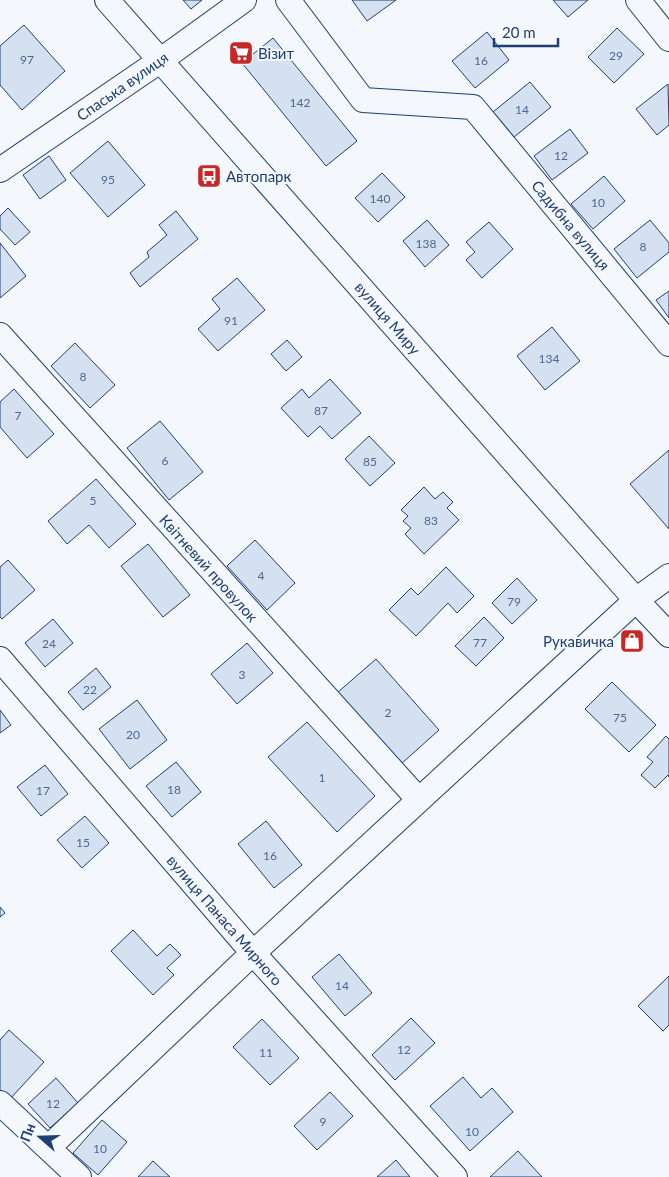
<svg xmlns="http://www.w3.org/2000/svg" width="669" height="1177" font-family="Lato,sans-serif">
	<style>
		.building { fill: #d5e0f0; stroke: #1d3f73 }
		.lines { fill: none; stroke-linecap: round; stroke-linejoin: round }
		.minor-casing { stroke: #1d3f73; stroke-width: 26 }
		.minor { stroke: #f4f7fb; stroke-width: 24 }
		.labels { text-anchor: middle; dominant-baseline: central; stroke-width: 4; stroke-linejoin: round; paint-order: stroke }
		.number-label { font-size: 12px; fill: #4b6792 }
		.poi-label { font-size: 15px; fill: #1d3f73; stroke: #f4f7fb; text-anchor: start }
		.street-label { font-size: 15px; fill: #1d3f73; stroke: #f4f7fb }
	</style>
	<rect width="100%" height="100%" fill="#f4f7fb"/>
	<!-- building -->
	<path class="building" d="M183,0h19l-11,9z
		M352,0h44l-29,21z
		M553,0h35l-20,17z
		M24,25l41,46 -43,39 -22,-25v-39z
		M617,28l27,26 -30,29 -26,-26z
		M487,32l22,28 -34,28 -23,-27z
		M273,38l84,103 -31,25 -84,-103z
		M530,82l21,25 -37,30 -21,-25z
		M668,84l1,41 -12,10 -21,-26z
		M570,129l18,24 -36,27 -18,-24z
		M108,141l37,44 -37,32 -38,-44z
		M49,156l17,24 -26,19 -17,-24z
		M382,173l23,24 -27,25 -23,-24z
		M604,176l21,25 -32,28 -22,-25z
		M8,208l22,24 -15,13 -15,-16v-13z
		M176,211l22,28 -58,48 -10,-14 19,-16 -2,-5 20,-17 -8,-10z
		M427,220l22,25 -24,22 -22,-26z
		M650,220l19,23v9l-32,26 -23,-29z
		M489,222l24,27 -31,29 -16,-18 9,-8 -9,-10z
		M0,243l26,33 -26,22z
		M237,278l28,32 -47,41 -20,-22 22,-20 -8,-10z
		M669,291v27l-13,-18z
		M552,327l28,34 -35,29 -28,-34z
		M287,340l15,17 -16,14 -15,-17z
		M75,343l40,42 -25,23 -39,-42z
		M330,379l31,34 -29,26 -12,-13 -12,11 -27,-29 21,-19 7,9z
		M14,389l40,45 -27,24 -27,-31v-25z
		M160,421l43,51 -34,28 -42,-52z
		M369,436l26,27 -25,23 -25,-27z
		M669,450v79l-39,-45z
		M96,479l40,45 -27,24 -20,-23 -22,19 -19,-23z
		M424,487l11,12 8,-7 10,10 -6,6 12,12 -35,34 -19,-20 6,-6 -8,-7 5,-5 -7,-6z
		M255,540l40,43 -28,27 -40,-44z
		M148,544l42,51 -27,22 -42,-51z
		M8,560l27,30 -33,29 -2,-2v-50z
		M446,567l28,29 -17,17 -9,-10 -32,33 -27,-26 22,-22 7,7z
		M517,578l20,22 -25,24 -20,-21z
		M484,617l20,21 -28,28 -21,-20z
		M53,619l20,24 -28,24 -20,-24z
		M247,643l26,30 -36,31 -26,-30z
		M376,659l63,71 -38,34 -64,-71z
		M96,668l15,19 -28,23 -15,-18z
		M612,682l44,43 -27,27 -44,-43z
		M137,700l30,40 -37,29 -31,-40z
		M0,710l11,15 -11,8z
		M307,722l68,74 -38,36 -69,-75z
		M666,736l3,3v38l-1,-2 -13,13 -14,-13 12,-13 -6,-5z
		M176,762l25,30 -29,25 -26,-31z
		M45,765l23,29 -27,22 -24,-29z
		M85,816l24,27 -27,25 -25,-28z
		M266,821l36,44 -28,23 -36,-44z
		M0,907l5,6 -5,4z
		M133,930l24,26 13,-12 11,11 -14,13 7,7 -21,20 -42,-44z
		M339,954l33,39 -27,23 -33,-39z
		M669,976v49l-6,6 -25,-25z
		M411,1018l24,25 -40,37 -23,-25z
		M262,1019l37,39 -29,27 -37,-38z
		M9,1030l35,32 -34,37 -10,-9v-50z
		M463,1077l18,21 11,-10 21,24 -43,39 -40,-45z
		M56,1078l22,25 -28,25 -22,-24z
		M330,1092l23,24 -36,34 -23,-24z
		M102,1120l25,22 -29,33 -25,-22z
		M518,1151l24,26h-52z
		M396,1160l14,17h-33z
		M153,1161l17,16h-32z"/>
	<g class="lines">
		<defs>
			<path id="minor" d="M107,0l529,600 33,35
				M288,0l75,100 110,7 196,237
				M638,0l31,39
				M0,170l161,-110 83,-60
				M0,335l419,465
				M0,659l253,294 202,224
				M0,1103l79,74
				M48,1148l205,-195 383,-353 33,-24"/>
		</defs>
		<!-- minor casing -->
		<use href="#minor" class="minor-casing"/>
		<!-- minor -->
		<use href="#minor" class="minor"/>
	</g>
	<!-- icons -->
	<defs>
		<symbol id="supermarket-square" viewBox="-11 -11 22 22"><rect x="-9" y="-9" width="18" height="18" rx="4" fill="#c62828" stroke="#f4f7fb"/><path d="M-6-5.5h2.5l.6 2H6L4.5 2H-2.5L-4.4-4H-6ZM-1.5 3.2a1.3 1.3 0 1 0 .1 0ZM3 3.2a1.3 1.3 0 1 0 .1 0Z" fill="#fff"/></symbol>
		<symbol id="bus-square" viewBox="-11 -11 22 22"><rect x="-9" y="-9" width="18" height="18" rx="4" fill="#c62828" stroke="#f4f7fb"/><path d="M-5-6H5V4H4V6H2V4H-2V6H-4V4H-5ZM-3.5-4V0h7V-4ZM-3.5 1.2v1.5H-2V1.2ZM2 1.2v1.5H3.5V1.2Z" fill="#fff"/></symbol>
		<symbol id="shop-square" viewBox="-11 -11 22 22"><rect x="-9" y="-9" width="18" height="18" rx="4" fill="#c62828" stroke="#f4f7fb"/><path d="M-5-2.5h2.3a2.7 3.5 0 0 1 5.4 0H5L5.5 6h-11ZM-1.5-2.5h3a1.5 2.3 0 0 0-3 0Z" fill="#fff"/></symbol>
	</defs>
	<g fill-rule="evenodd">
		<use href="#supermarket-square" x="227" y="39" width="28" height="28"/>
		<use href="#bus-square" x="195" y="162" width="28" height="28"/>
		<use href="#shop-square" x="618" y="627" width="28" height="28"/>
	</g>
	<g class="labels">
		<!-- number labels -->
		<g class="number-label">
			<text x="616" y="55">29</text>
			<text x="27" y="59">97</text>
			<text x="481" y="60">16</text>
			<text x="300" y="102">142</text>
			<text x="522" y="109">14</text>
			<text x="561" y="155">12</text>
			<text x="108" y="179">95</text>
			<text x="380" y="198">140</text>
			<text x="598" y="202">10</text>
			<text x="426" y="243">138</text>
			<text x="643" y="246">8</text>
			<text x="231" y="320">91</text>
			<text x="549" y="358">134</text>
			<text x="83" y="376">8</text>
			<text x="321" y="410">87</text>
			<text x="18" y="415">7</text>
			<text x="165" y="460">6</text>
			<text x="370" y="461">85</text>
			<text x="93" y="500">5</text>
			<text x="431" y="520">83</text>
			<text x="261" y="575">4</text>
			<text x="514" y="601">79</text>
			<text x="480" y="642">77</text>
			<text x="49" y="643">24</text>
			<text x="242" y="674">3</text>
			<text x="90" y="689">22</text>
			<text x="388" y="712">2</text>
			<text x="620" y="717">75</text>
			<text x="133" y="734">20</text>
			<text x="322" y="777">1</text>
			<text x="174" y="789">18</text>
			<text x="43" y="790">17</text>
			<text x="83" y="842">15</text>
			<text x="270" y="855">16</text>
			<text x="342" y="985">14</text>
			<text x="404" y="1049">12</text>
			<text x="266" y="1052">11</text>
			<text x="53" y="1103">12</text>
			<text x="323" y="1121">9</text>
			<text x="472" y="1131">10</text>
			<text x="100" y="1148">10</text>
		</g>
		<!-- poi labels -->
		<g class="poi-label">
			<text x="258" y="53">Візит</text>
			<text x="226" y="176">Автопарк</text>
			<text x="614" y="641" text-anchor="end">Рукавичка</text>
		</g>
		<!-- street labels -->
		<g class="street-label">
			<text transform="translate(122 86) rotate(-35)">Спаська вулиця</text>
			<text transform="translate(571 225) rotate(50)">Садибна вулиця</text>
			<text transform="translate(388 318) rotate(49)">вулиця Миру</text>
			<text transform="translate(209 568) rotate(48)">Квітневий провулок</text>
			<text transform="translate(225 920) rotate(49)">вулиця Панаса Мирного</text>
		</g>
	</g>
	<!-- north arrow -->
	<g transform="translate(40 1137) rotate(290)" stroke="#f4f7fb" stroke-width="4" paint-order="stroke">
	<path d="M0-4L9 19L0 12L-9 19Z" fill="#1d3f73"/>
	<text y="-8" font-size="14" font-weight="bold" text-anchor="middle" fill="#1d3f73">Пн</text>
	</g>
	<!-- scale -->
	<path d="M494 38v8h64v-8" fill="none" stroke="#1d3f73" stroke-width="2.5"/>
	<text x="502" y="38" font-size="15" fill="#1d3f73" stroke="#f4f7fb" stroke-width="4" paint-order="stroke">20 m</text>
</svg>
